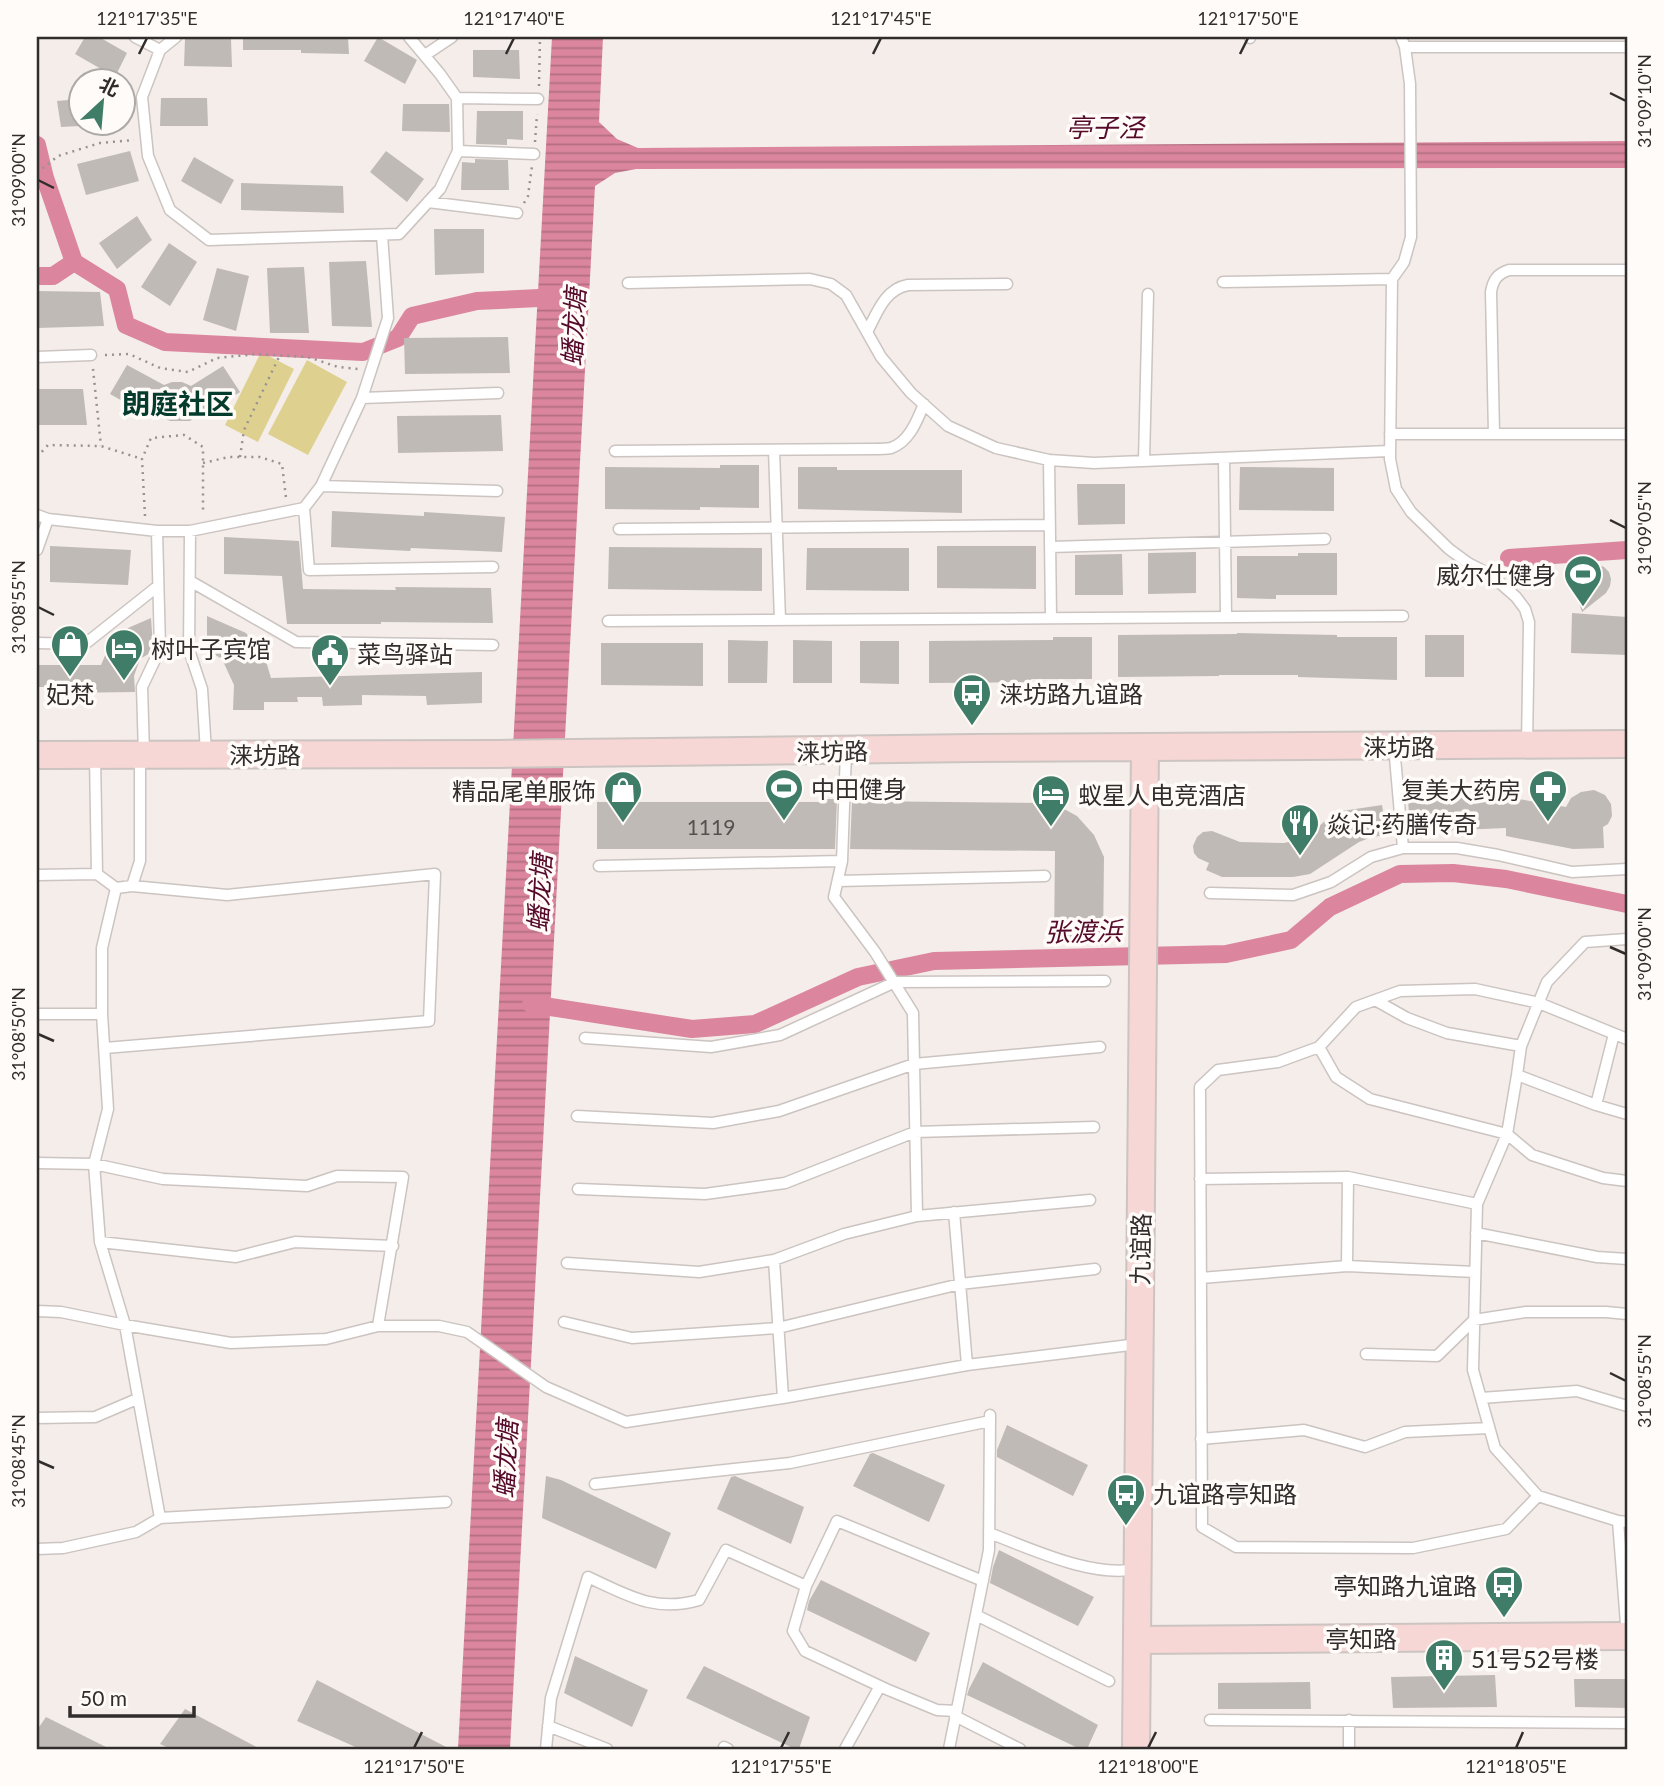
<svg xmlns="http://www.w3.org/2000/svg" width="1664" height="1786" font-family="Lato,'Noto Sans SC',sans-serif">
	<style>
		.park { fill: #ded190 }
		.water { fill: url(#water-rules) }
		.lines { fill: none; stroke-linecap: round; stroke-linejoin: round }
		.canal { stroke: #db869e; stroke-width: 18 }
		.building { fill: #bfbab5 }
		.lane-casing { stroke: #cbc4c1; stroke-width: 13 }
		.secondary-casing { stroke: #cbc4c1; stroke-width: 30 }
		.path { stroke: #989390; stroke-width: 2.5; stroke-dasharray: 2 5; stroke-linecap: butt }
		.lane { stroke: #fff; stroke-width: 10 }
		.secondary { stroke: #f6d7d5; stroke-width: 26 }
		.ticks { fill: none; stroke: #302d2c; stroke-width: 2.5 }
		.labels { text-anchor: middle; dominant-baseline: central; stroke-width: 7; stroke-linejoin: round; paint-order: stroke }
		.number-label { font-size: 21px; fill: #54504e }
		.poi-label { font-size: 24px; fill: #302d2c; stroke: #fffbf9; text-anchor: start }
		.street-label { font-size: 24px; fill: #302d2c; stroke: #fffbf9 }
		.water-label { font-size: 26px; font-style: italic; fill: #560a2a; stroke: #fffbf9 }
		.quarter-label { font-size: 28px; font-weight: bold; fill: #033b2c; stroke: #fffbf9 }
		.neatline { fill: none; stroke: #302d2c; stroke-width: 2.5 }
		.ticks-label { font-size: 18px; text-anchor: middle; fill: #302d2c }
	</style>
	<defs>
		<pattern id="water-rules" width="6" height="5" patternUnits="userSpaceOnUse" patternTransform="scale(1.75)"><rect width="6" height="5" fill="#db869e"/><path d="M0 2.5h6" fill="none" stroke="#b26e81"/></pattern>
	</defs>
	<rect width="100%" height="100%" fill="#f4ede9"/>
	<!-- park -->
	<path class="park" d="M261,352l33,17 -36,73 -33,-17z
		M307,360l40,22 -39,73 -40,-21z"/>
	<!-- water -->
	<path class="water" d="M552,37h51l-4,85 18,17 21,9 989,-7v27l-991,1 -21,4 -20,13 -85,1563h-52z"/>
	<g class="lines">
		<!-- canal -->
		<path class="canal" d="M37,145l8,33 29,84 43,27 9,36 39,17 198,10 35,-14 14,-22 65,-15 83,-4
			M37,276h16l21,-14
			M1509,558l118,-8
			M531,1004l161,25 63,-5 103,-47 76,-16 292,-7 65,-14 39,-33 70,-33 53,-1 53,6 121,25"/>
	</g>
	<!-- building -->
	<path class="building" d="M85,37h14l28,16 -12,24 -40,-23z
		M243,37h105l1,17 -48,-1v-3h-58z
		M378,37l39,23 -12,24 -41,-23z
		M185,39h46l1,28 -48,-1z
		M473,50h46l1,29 -47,-2z
		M161,98h46l1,28h-48z
		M80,99v27l-19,1 -4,-26z
		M403,104h46l1,28 -48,-1z
		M477,111h46v29l-16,-1v6l-31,-1z
		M130,151l9,30 -53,14 -9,-31z
		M386,151l38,28 -17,23 -37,-30z
		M194,157l40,23 -13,24 -40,-23z
		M475,159l33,1 1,30h-48l1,-28 13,1z
		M241,183l102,3 1,27 -103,-3z
		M137,216l15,24 -35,29 -18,-26z
		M434,229h50v44l-49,2z
		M169,243l28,19 -27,44 -29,-19z
		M366,261l6,66 -40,-1 -3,-64z
		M304,267l5,66h-39l-3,-65z
		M217,268l32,8 -13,55 -33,-11z
		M37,291l63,1 4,34 -67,2z
		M508,337l2,36 -105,1 -1,-36z
		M127,365l37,20 8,-3h10l9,4 32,-20 17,26 -32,21 -9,1 -9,7h-20l-12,-6 -9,1 -39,-22z
		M37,389h46l4,36h-50z
		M501,415l2,36 -105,2 -1,-37z
		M720,465h39v43l-59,-1v3l-95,-1v-42l115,1z
		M798,467h39v3h125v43l-164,-4z
		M1240,467l94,1v43l-95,-1z
		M1077,484h48v40l-47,1z
		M332,511l92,5v-4l81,5 -3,35 -91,-4 -1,3 -79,-4z
		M224,537l75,4 4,48 93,1 -1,-3 96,1 2,35 -112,-1v2h-94l-5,-48 -58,-2z
		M50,546l81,4 -3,35 -78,-3z
		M937,546h99v43l-99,-1z
		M609,547l153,1v43l-154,-2z
		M807,548h102v43l-103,-1z
		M1196,552v41l-48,1v-41z
		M1298,553h39v42h-61v4l-39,-1v-42h61z
		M1122,554l1,41h-48v-40z
		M1589,564h8l7,3 5,5 2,7 -1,7 -4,7 -24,19 -9,-28 1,-6 3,-8 5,-4z
		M1572,613l55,4v38l-56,-2z
		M207,616l39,17 19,25 6,20 211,-6v31l-55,2 -1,-9 -64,-1v10l-39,1 -1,-9h-25l1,5h-34v8h-31l1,-25 -12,-26 -15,-9z
		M151,618l2,29 -3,6 -10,6 -6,17 1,16 -78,1v-6h-20v-22h64l9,-21 18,-16z
		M1237,633l100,2v2h60v43l-99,-3v-2h-79v1l-101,1v-42l119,-1z
		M1425,635h39v42h-39z
		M1053,637h39v42h-61v3l-102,1v-42l124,-1z
		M728,640l40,1 -1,42h-39z
		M793,640l39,1v42h-39z
		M860,641h39v43l-39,-1z
		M601,643h102v43l-102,-1z
		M1594,790l11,5 6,9 1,12 -4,8 -5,3 1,21 -31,1 -67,-13v-8l-96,4 -2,-34 93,-2 65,11 5,-9 10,-6z
		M822,799h15l-2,50h-238v-47h225z
		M852,801l201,2 24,13 17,19 10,22 -1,88 -49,-1 1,-93 -205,-2z
		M1382,805l5,30 -15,2 -13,5 -49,32 -17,3h-71l-16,-7 3,-7 -11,-5 -4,-5 -1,-7 4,-9 6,-5 9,-1 28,11 44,1 13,-3 15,-7 17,-16 13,-6z
		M1007,1425l81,40 -15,31 -76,-39v-7z
		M873,1453l72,32 -16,37 -76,-36 17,-32z
		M546,1476l15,4 110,53 -15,36 -114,-51z
		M735,1476l69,31 -13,37 -74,-35 14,-32z
		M999,1550l95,47 -16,29 -88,-43 3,-16z
		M821,1580l109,53 -14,29 -109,-52 2,-9z
		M575,1656l73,34 -16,37 -68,-34z
		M983,1662l115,63 -11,24h-7l-113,-54 2,-6z
		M704,1666l106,51 -11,32h-4l-109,-51z
		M1495,1675l2,32 -104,1 -2,-31z
		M1574,1679h53v29l-52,-1z
		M317,1680l133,69h-90l-63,-28z
		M1310,1682l1,27h-93v-26z
		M185,1709l75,40h-89l-11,-5z
		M46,1717l64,32h-73v-19z"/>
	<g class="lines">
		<defs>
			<path id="lane" d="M135,37l25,13
				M176,37l-16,13 -18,47 6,59 22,54 39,30 190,-6 41,-45 18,-38 -1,-53 -17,-24 -31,-37
				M1401,37l4,10 5,37 1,153 -7,25 -12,17 -2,180 6,30 15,23 38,37 19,14 23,12 25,22 9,12 4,13 -2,122
				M1250,38v-1
				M1405,47h222
				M425,55l27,-18
				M457,98l81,1
				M458,151l76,3
				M428,202l89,11
				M1223,282l169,-3
				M628,283l182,-4 21,5 15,11 35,62 30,36 37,33 48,22 53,12 45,3 296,-12
				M867,332c10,-19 18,-43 41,-47l99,-1
				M37,357l54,-2
				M362,398l136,-5
				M1390,434h237
				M1494,434l-3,-142c2,-12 6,-18 18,-22h118
				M774,450l6,170
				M615,451l259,-2c5,0 11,0 17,-1 18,-6 26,-27 33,-44
				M1224,458l2,159
				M1049,460l2,158
				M1144,461l4,-167
				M321,486l176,5
				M304,508l5,62 184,-3
				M37,515l11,4 109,12h33l114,-23 17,-22 41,-88 26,-80 -6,-83
				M619,529l431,-4
				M190,531l-1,119 13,39 4,63
				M1050,547l275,-8
				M37,550l11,-31
				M190,581l106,61 197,3
				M608,621l795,-5
				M37,643l48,1 73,-58
				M160,649l29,1
				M1394,746l9,102
				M846,752l-4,109 -8,36 41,55 38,61 4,203
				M144,754l-2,-67 18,-38 -3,-118
				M95,756l2,118 19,14 16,-2 8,-25v-106
				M599,866l243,-5
				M37,875l60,-1
				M838,881l207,-5
				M116,888l-14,60v66l6,95 -14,55 6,78 25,83 35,193
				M1210,893l83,2 38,-13 40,-25 32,-9h54l41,7 74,17 55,-3
				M1627,939l-42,3 -38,40 -26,64 -4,29 -10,59 -30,70 -4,166 22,78 43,48 80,25 9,1
				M1375,1000l32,18 40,15 74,13
				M37,1014h65
				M585,1038l126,9 69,-12 115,-53 210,-1
				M1319,1047l17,30 34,22 137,35 25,21 71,23 24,3
				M105,1048l324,-27 6,-147 -208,21 -95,-9
				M1517,1075l79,30 31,9
				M1596,1105l18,-71
				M577,1116l136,7 66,-12 135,-47 186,-17
				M37,1163l57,1 69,15 144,7 30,-10 66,1 -25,149
				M1200,1179l148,-2 129,27
				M578,1189l127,5 80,-11 130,-51 179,-5
				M954,1212l13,153
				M1476,1233l121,24 30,2
				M100,1242l136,15 59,-15 98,4
				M774,1260l9,138
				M567,1263l132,9 75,-12 70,-26 73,-18 173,-16
				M1347,1266l1,-89
				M1201,1278l146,-12 128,6
				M37,1311l24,1 64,13 106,18 95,-4 52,-13h61l28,6 79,55 80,35 157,-24 184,-33 171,-21
				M564,1322l68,16 146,-10 182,-44 135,-15
				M1366,1354l71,2 37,-36 52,-8h80l21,2
				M1481,1398l96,-7 50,15
				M37,1418l58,-1 42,-18
				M1201,1439l103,-9 61,17 40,-15 84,-4
				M595,1484l195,-21 200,-42
				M1538,1496l-32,33 -93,19 -177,-1 -34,-20 -2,-440 18,-17 60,-8 41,-15 37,-40 44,-16 75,-2 64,14 88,36
				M1618,1521l9,115
				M989,1533c43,16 103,45 147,36
				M37,1549l26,-1 73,-16 24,-14 286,-16
				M806,1586l31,-65 146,60
				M976,1615l133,66
				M955,1716l65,33
				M1210,1720l417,3
				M548,1726l59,23
				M546,1749l5,-51 37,-121c39,18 67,36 111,23l27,-50 80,36 -13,45 12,20 81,38 51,21 19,1
				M724,1749v-2l4,2
				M845,1749l35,-63
				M949,1749l40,-199 1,-135
				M1349,1749v-29"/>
			<path id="secondary" d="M37,755l461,-1 476,-6 653,-4
				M1137,1640l490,-4
				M1136,1749l9,-1001"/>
		</defs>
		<!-- lane casing -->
		<use href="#lane" class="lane-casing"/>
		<!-- secondary casing -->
		<use href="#secondary" class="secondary-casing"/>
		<!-- path -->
		<path class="path" d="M539,86l1,-49
			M535,142l2,-28
			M37,173l21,-17 42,-13 34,-3
			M524,203l4,-7 4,-30
			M105,355l24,-1 31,14 28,4 29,-14 40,-4 51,3 30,10 20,2
			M93,369l8,77
			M37,457l11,-12 53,1 41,13
			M240,457l4,-27 35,-73
			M203,463l26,-6h31l22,7 4,34
			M145,516l-3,-57 9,-21 33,-3 19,12v67"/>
		<!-- lane -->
		<use href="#lane" class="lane"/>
		<!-- secondary -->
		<use href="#secondary" class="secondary"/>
	</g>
	<!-- ticks -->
	<path class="ticks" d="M139,54l8,-16M506,54l8,-16M873,54l8,-16M1240,54l8,-16M1610,93l16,8M38,180l16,8M1610,520l16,8M38,607l16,8M1610,947l16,7M38,1034l16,7M1610,1373l16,8M38,1461l16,7M414,1748l8,-16M781,1748l8,-16M1148,1748l8,-16M1516,1748l7,-16"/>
	<!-- icons -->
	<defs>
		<symbol id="stadium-pin" viewBox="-11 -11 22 30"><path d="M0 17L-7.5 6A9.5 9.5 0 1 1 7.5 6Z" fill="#3f7d68" stroke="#fffbf9"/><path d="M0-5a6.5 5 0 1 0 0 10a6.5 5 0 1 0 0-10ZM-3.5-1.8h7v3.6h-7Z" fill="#fff"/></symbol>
		<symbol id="shop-pin" viewBox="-11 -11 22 30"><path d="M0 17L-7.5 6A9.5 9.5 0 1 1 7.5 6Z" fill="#3f7d68" stroke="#fffbf9"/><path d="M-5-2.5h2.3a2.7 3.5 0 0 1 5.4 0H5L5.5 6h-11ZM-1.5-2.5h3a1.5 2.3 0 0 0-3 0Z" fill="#fff"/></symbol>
		<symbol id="hotel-pin" viewBox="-11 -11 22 30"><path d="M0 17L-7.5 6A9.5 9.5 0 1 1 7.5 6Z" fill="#3f7d68" stroke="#fffbf9"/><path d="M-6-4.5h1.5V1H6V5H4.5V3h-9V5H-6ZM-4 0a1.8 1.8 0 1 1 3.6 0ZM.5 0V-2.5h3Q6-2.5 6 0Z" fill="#fff"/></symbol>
		<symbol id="civic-pin" viewBox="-11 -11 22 30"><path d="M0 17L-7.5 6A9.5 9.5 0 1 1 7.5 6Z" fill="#3f7d68" stroke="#fffbf9"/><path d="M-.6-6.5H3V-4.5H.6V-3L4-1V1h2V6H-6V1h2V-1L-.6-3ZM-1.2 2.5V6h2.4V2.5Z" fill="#fff"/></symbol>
		<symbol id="bus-pin" viewBox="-11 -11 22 30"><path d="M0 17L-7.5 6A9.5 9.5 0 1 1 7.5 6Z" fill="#3f7d68" stroke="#fffbf9"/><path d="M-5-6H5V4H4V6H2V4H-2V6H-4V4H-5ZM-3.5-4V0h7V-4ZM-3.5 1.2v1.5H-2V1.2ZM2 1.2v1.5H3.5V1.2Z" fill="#fff"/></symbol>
		<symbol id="pharmacy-pin" viewBox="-11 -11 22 30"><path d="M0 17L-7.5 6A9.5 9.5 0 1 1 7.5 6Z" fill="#3f7d68" stroke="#fffbf9"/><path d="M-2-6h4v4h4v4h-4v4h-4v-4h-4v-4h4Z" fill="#fff"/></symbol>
		<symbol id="restaurant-pin" viewBox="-11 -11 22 30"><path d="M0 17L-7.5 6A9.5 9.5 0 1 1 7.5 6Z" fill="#3f7d68" stroke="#fffbf9"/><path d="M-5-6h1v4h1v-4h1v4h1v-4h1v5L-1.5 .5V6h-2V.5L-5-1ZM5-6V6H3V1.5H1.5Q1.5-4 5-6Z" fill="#fff"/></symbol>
		<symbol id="building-pin" viewBox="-11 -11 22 30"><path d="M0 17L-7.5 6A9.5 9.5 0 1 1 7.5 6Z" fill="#3f7d68" stroke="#fffbf9"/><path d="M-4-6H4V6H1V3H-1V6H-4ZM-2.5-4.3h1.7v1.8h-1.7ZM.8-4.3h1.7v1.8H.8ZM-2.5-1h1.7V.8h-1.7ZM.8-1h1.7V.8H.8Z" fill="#fff"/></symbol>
	</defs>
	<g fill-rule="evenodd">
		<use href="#stadium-pin" x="1561" y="552" width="44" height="60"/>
		<use href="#shop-pin" x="48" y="622" width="44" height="60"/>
		<use href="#hotel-pin" x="102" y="626" width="44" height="60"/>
		<use href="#civic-pin" x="308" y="631" width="44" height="60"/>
		<use href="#bus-pin" x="950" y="671" width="44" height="60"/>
		<use href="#stadium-pin" x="762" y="766" width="44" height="60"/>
		<use href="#pharmacy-pin" x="1526" y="767" width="44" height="60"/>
		<use href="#shop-pin" x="601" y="768" width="44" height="60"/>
		<use href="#hotel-pin" x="1029" y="772" width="44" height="60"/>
		<use href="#restaurant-pin" x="1278" y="801" width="44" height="60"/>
		<use href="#bus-pin" x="1104" y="1471" width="44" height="60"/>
		<use href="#bus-pin" x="1482" y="1563" width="44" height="60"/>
		<use href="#building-pin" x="1422" y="1636" width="44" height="60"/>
	</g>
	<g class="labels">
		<!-- number labels -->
		<g class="number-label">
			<text x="711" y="826">1119</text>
		</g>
		<!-- poi labels -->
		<g class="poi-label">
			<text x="1556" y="574" text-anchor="end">威尔仕健身</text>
			<text x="151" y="648">树叶子宾馆</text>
			<text x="357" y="653">菜鸟驿站</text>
			<text x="70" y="693" text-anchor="middle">妃梵</text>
			<text x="999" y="693">涞坊路九谊路</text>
			<text x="811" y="788">中田健身</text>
			<text x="1521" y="789" text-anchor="end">复美大药房</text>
			<text x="596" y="790" text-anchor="end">精品尾单服饰</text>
			<text x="1078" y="794">蚁星人电竞酒店</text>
			<text x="1327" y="823">焱记·药膳传奇</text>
			<text x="1153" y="1493">九谊路亭知路</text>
			<text x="1477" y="1585" text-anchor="end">亭知路九谊路</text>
			<text x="1471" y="1658">51号52号楼</text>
		</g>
		<!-- street labels -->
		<g class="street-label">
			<text x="1399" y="746">涞坊路</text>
			<text transform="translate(832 751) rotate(-1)">涞坊路</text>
			<text x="265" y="754">涞坊路</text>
			<text transform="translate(1140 1249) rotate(-89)">九谊路</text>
			<text x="1361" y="1638">亭知路</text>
		</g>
		<!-- water labels -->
		<g class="water-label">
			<text x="1105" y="127">亭子泾</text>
			<text transform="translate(573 327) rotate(-87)">蟠龙塘</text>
			<text transform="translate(539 893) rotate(-87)">蟠龙塘</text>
			<text transform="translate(1083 931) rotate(-1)">张渡浜</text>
			<text transform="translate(505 1459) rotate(-87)">蟠龙塘</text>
		</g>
		<!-- quarter labels -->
		<g class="quarter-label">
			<text x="178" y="403">朗庭社区</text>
		</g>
	</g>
	<!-- border -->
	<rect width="1664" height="1786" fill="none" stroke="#fffbf9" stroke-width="77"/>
	<!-- north arrow -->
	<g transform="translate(102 102) rotate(26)"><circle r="33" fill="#fffbf9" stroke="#aca9a7" stroke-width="2"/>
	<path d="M0-5L12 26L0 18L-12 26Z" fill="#3f7d68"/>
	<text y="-10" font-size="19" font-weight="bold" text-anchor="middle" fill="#302d2c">北</text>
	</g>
	<!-- scale -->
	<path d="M70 1706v10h124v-10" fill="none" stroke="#302d2c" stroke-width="3.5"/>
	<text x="80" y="1706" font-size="21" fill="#302d2c" stroke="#fffbf9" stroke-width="5" paint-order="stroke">50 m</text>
	<rect x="38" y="38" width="1588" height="1710" class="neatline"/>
	<g class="ticks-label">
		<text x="147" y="25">121°17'35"E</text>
		<text x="514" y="25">121°17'40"E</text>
		<text x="881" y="25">121°17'45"E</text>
		<text x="1248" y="25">121°17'50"E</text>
		<text transform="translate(1645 101) rotate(-90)" y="6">31°09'10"N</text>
		<text transform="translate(19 180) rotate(-90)" y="6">31°09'00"N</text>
		<text transform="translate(1645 528) rotate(-90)" y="6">31°09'05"N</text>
		<text transform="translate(19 607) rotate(-90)" y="6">31°08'55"N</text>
		<text transform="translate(1645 954) rotate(-90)" y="6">31°09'00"N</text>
		<text transform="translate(19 1034) rotate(-90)" y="6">31°08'50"N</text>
		<text transform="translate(1645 1381) rotate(-90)" y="6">31°08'55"N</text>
		<text transform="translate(19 1461) rotate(-90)" y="6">31°08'45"N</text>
		<text x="414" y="1773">121°17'50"E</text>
		<text x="781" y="1773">121°17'55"E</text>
		<text x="1148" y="1773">121°18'00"E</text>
		<text x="1516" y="1773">121°18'05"E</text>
	</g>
</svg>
